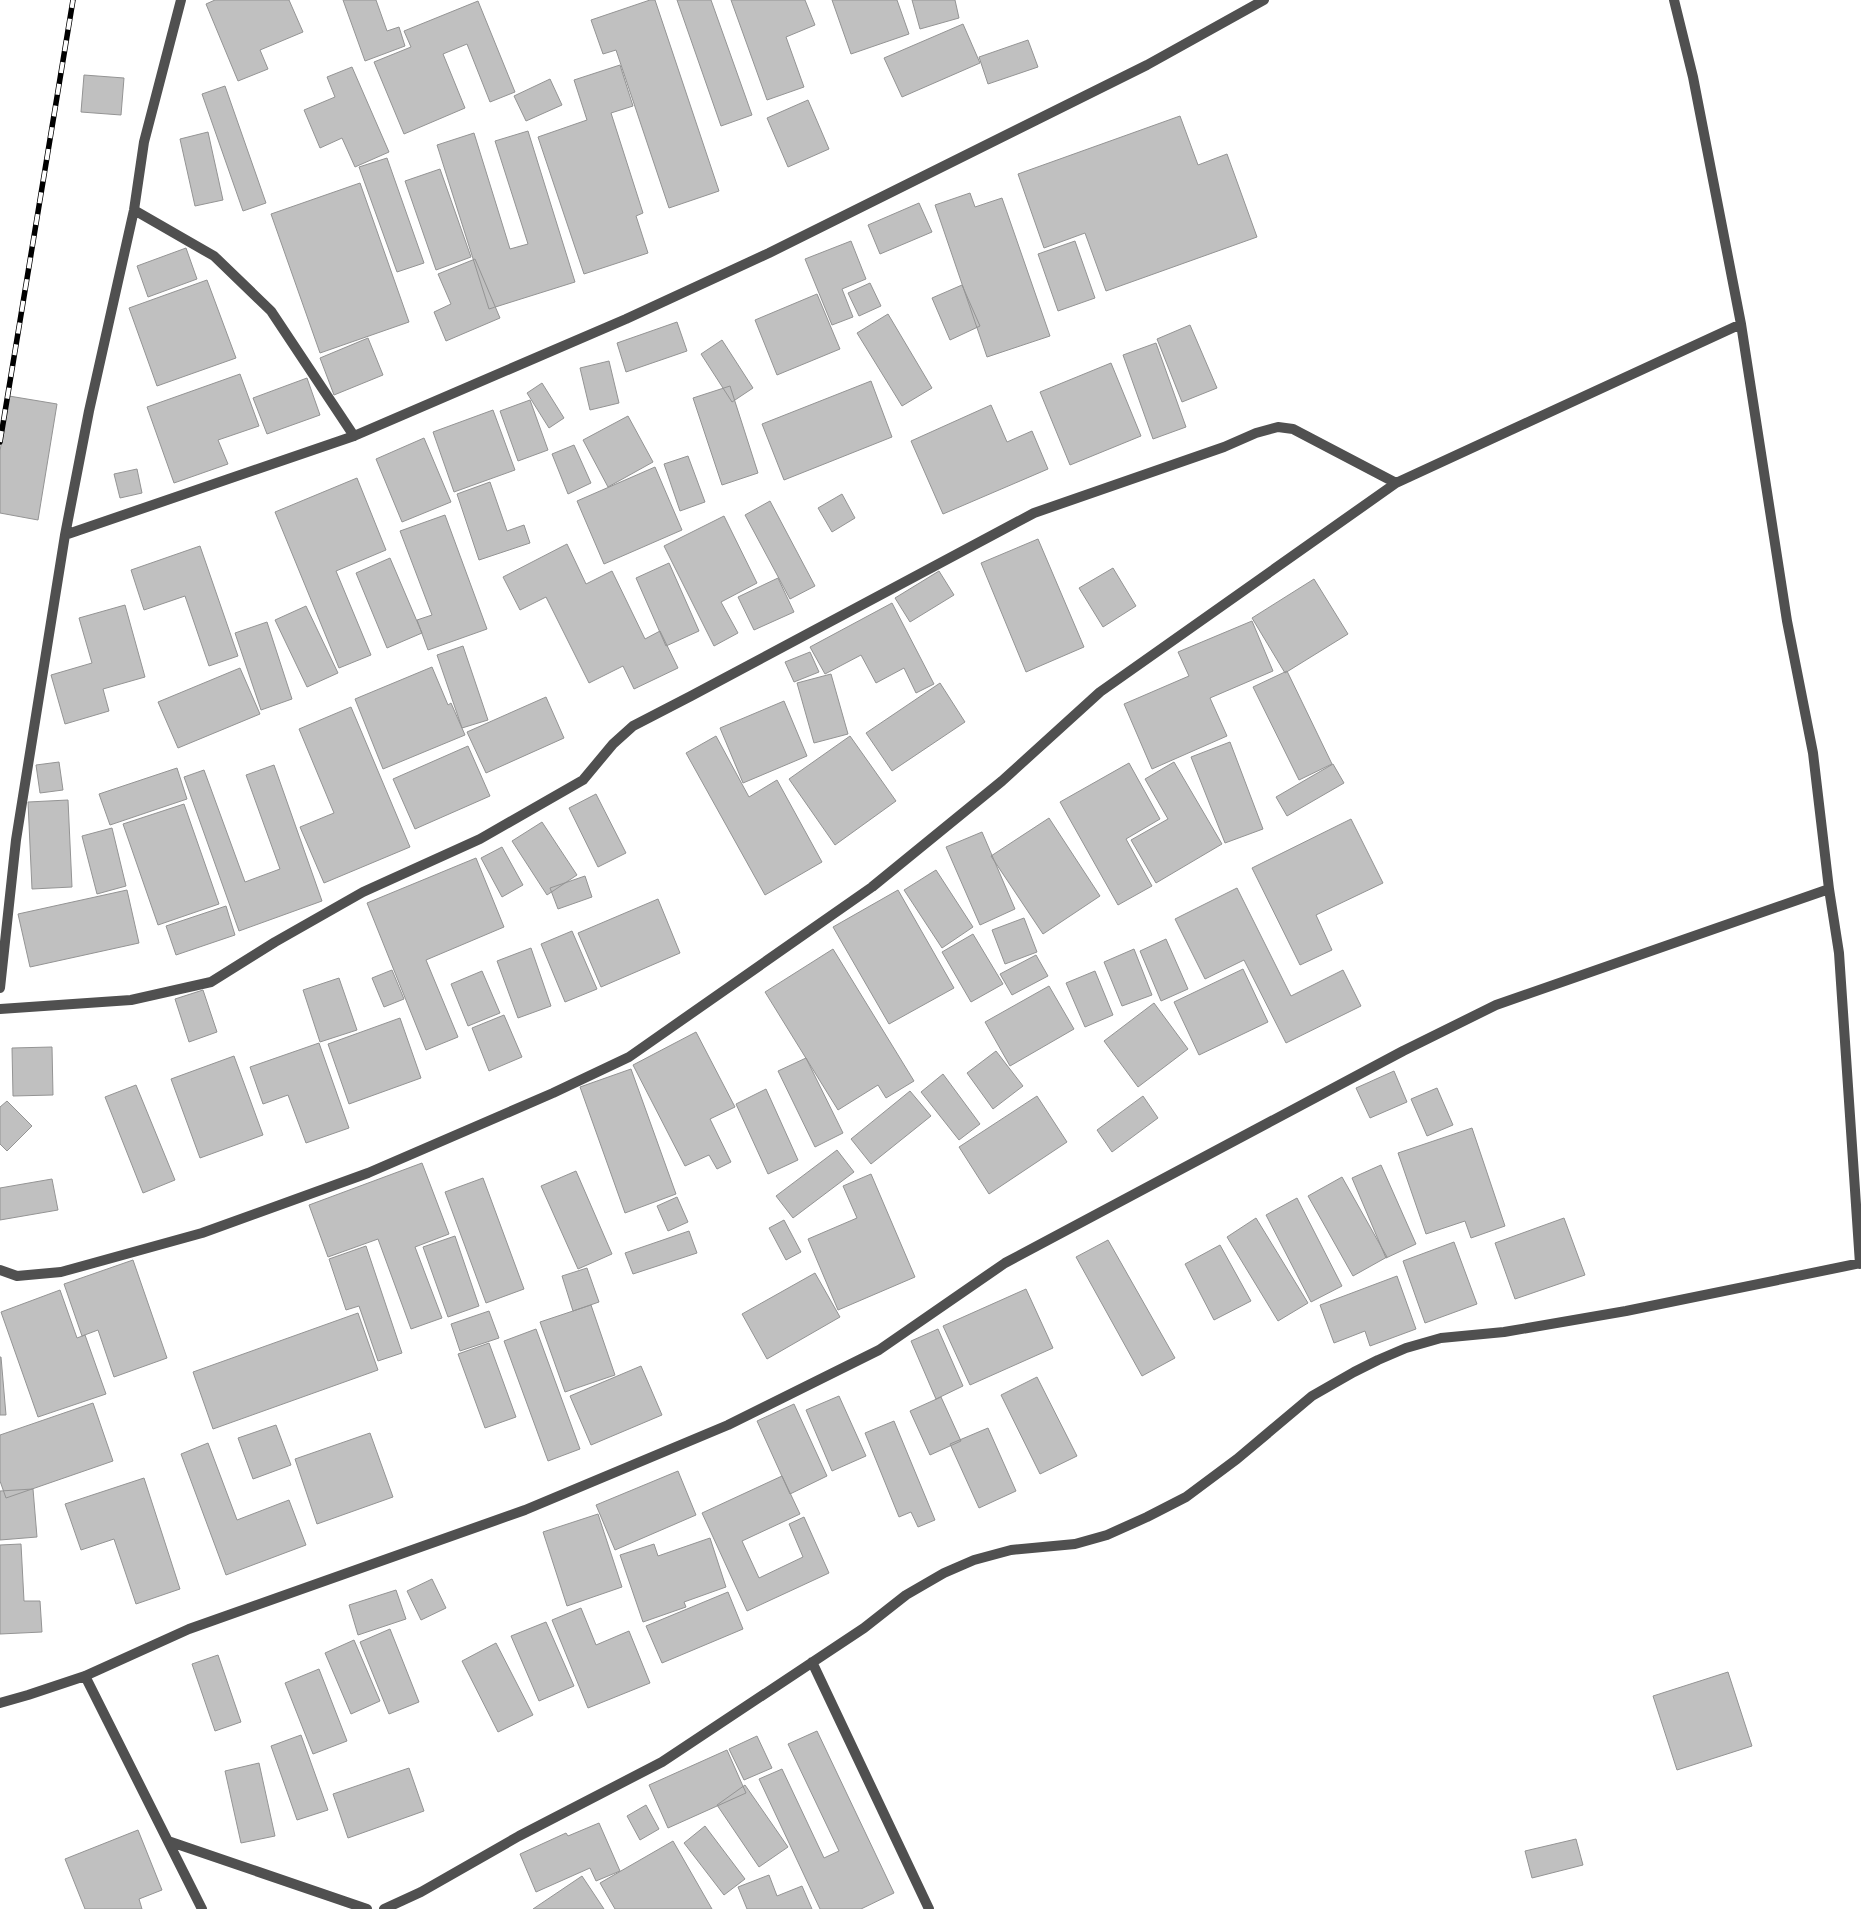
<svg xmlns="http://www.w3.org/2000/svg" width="1861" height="1909" font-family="'Archivo Narrow',sans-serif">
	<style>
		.building { fill: #c0c0c0; stroke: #949494 }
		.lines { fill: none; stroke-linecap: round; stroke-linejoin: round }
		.minor { stroke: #505050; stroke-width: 10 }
		.rail-casing { stroke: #000; stroke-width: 5.5 }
		.rail { stroke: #fff; stroke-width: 4; stroke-dasharray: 11; stroke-linecap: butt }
	</style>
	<rect width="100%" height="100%" fill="#fff"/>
	<!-- building -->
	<path class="building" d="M215,0h74l14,32 -43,18 8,19 -30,12 -32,-77z
		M343,0h33l11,31 12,-4 6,19 -40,15z
		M650,0h5l64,191 -50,17 -53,-158 -13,4 -12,-34z
		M677,0h34l41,115 -31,11z
		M731,0h74l10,25 -29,12 18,50 -37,13z
		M832,0h65l12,34 -58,20z
		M912,0h43l4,18 -39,11z
		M478,1l37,91 -25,10 -23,-58 -24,10 22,54 -61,26 -30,-72 37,-15 -7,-16z
		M963,24l17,39 -78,34 -18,-39z
		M1028,40l10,27 -50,17 -9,-27z
		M620,65l13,41 -22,7 32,100 -7,3 12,37 -64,21 -46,-137 49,-17 -13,-40z
		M352,67l37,85 -34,15 -13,-29 -22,10 -16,-38 31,-13 -8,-20z
		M84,75l40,3 -3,37 -40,-3z
		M550,79l12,26 -36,16 -12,-25z
		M225,86l41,117 -23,8 -41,-117z
		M808,100l21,49 -41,18 -21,-49z
		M1180,116l18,49 29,-11 30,83 -151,54 -21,-58 -41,15 -26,-74z
		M528,131l47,151 -86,27 -52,-164 37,-12 36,116 18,-5 -33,-103z
		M208,132l15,68 -28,6 -15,-67z
		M387,158l37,105 -27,9 -38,-105z
		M440,169l31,88 -35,13 -31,-89z
		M360,183l49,139 -89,31 -49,-139z
		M970,193l5,14 27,-9 48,138 -63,21 -52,-152z
		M919,203l13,29 -52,22 -12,-29z
		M851,241l15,38 -24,10 11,28 -21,8 -27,-66z
		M1075,241l20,57 -37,13 -20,-57z
		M186,248l11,31 -49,18 -11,-31z
		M475,259l25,59 -54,23 -12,-29 17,-8 -13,-30z
		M207,280l29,78 -79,28 -28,-78z
		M870,283l11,23 -22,10 -11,-23z
		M962,285l18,41 -30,14 -18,-42z
		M817,294l23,55 -63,26 -22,-55z
		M888,314l44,74 -30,18 -45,-73z
		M677,322l10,29 -61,21 -9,-29z
		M1190,325l27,63 -35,14 -25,-63z
		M368,338l15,37 -49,20 -14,-37z
		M722,340l31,48 -21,14 -31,-48z
		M1156,343l30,84 -33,12 -30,-84z
		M609,361l10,42 -29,7 -10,-42z
		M1111,363l30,73 -71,29 -30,-73z
		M240,374l19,52 -41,14 10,24 -54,19 -27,-76z
		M307,378l13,37 -53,19 -14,-36z
		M871,381l21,56 -108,43 -22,-56z
		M542,383l22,35 -15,10 -22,-35z
		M730,386l28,87 -36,12 -29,-87z
		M9,396l48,8 -19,116 -38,-7v-62z
		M530,400l18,50 -30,11 -18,-50z
		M991,405l16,37 25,-11 16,38 -105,45 -32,-73z
		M493,410l22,60 -61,22 -21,-60z
		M628,416l25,46 -45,25 -25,-47z
		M424,438l27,64 -49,20 -26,-63z
		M574,445l17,38 -23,11 -16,-40z
		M688,456l17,46 -25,9 -16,-47z
		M655,467l27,63 -78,34 -27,-63z
		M137,469l5,24 -22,5 -6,-24z
		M357,478l29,72 -50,21 35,84 -32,13 -64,-156z
		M490,482l17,49 17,-6 6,18 -51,17 -22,-66z
		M842,494l13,24 -23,14 -14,-24z
		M770,501l45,85 -25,13 -45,-84z
		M445,515l42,114 -59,21 -11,-30 15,-5 -32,-84z
		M724,516l33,67 -36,19 17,31 -24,13 -50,-100z
		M1038,539l46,108 -58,25 -45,-109z
		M567,544l19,40 26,-13 33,68 15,-8 18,37 -44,21 -11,-23 -34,17 -43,-86 -26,13 -17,-33z
		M200,546l38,110 -29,10 -24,-70 -41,14 -13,-40z
		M390,558l32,75 -35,15 -31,-75z
		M669,563l30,68 -33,15 -30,-68z
		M1113,568l23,38 -33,21 -24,-39z
		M939,571l15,24 -44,27 -15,-24z
		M778,578l16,34 -40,18 -16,-33z
		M1314,579l34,55 -63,39 -33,-55z
		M892,603l42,81 -18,9 -12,-25 -28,15 -15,-28 -36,19 -15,-27z
		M125,605l20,72 -42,12 6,22 -44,13 -14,-49 41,-12 -13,-45z
		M306,606l32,67 -31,14 -32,-67z
		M1252,621l21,50 -63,27 17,38 -75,33 -28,-65 65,-28 -11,-24z
		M267,622l25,77 -31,11 -26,-77z
		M463,646l25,74 -26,8 -25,-73z
		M810,652l9,20 -25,10 -9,-20z
		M432,667l16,38 3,-2 14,32 -82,34 -28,-70z
		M240,668l20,46 -82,34 -20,-46z
		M1287,671l45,93 -33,16 -46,-93z
		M831,674l17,60 -34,9 -17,-60z
		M940,683l25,39 -73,49 -26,-38z
		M546,697l18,41 -78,35 -19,-41z
		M784,701l23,55 -64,27 -23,-55z
		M351,707l59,140 -86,36 -24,-56 34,-14 -35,-84z
		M716,736l33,61 28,-17 45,82 -57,33 -79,-142z
		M850,736l46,65 -61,44 -46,-66z
		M1230,742l33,87 -38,14 -34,-86z
		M468,746l22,50 -75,33 -22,-50z
		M59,762l4,28 -23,3 -4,-28z
		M1174,762l48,82 -66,39 -25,-43 37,-21 -23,-40z
		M1129,763l31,56 -34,20 26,47 -34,19 -58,-103z
		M1333,764l11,19 -57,33 -11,-19z
		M274,765l48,136 -83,30 -55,-154 20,-7 41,112 35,-13 -34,-94z
		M177,768l10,31 -77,26 -11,-31z
		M596,794l30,59 -28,14 -29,-59z
		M68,800l4,87 -40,2 -4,-87z
		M184,804l35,100 -61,21 -35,-101z
		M1049,818l51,78 -57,38 -52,-78z
		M1351,819l32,64 -67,32 16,35 -32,15 -48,-97z
		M542,822l35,53 -30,20 -35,-54z
		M112,828l14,58 -29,8 -15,-58z
		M982,832l33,77 -35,16 -34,-78z
		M502,847l21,38 -21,12 -21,-39z
		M476,858l28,69 -78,33 32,77 -32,13 -59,-147z
		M936,870l37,57 -31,21 -38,-58z
		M585,876l7,21 -34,12 -8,-21z
		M1237,888l54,108 52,-26 18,36 -75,37 -42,-83 -39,19 -30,-60z
		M127,890l12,53 -109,24 -12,-53z
		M898,890l56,98 -65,36 -56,-97z
		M658,899l22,54 -79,34 -23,-54z
		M226,906l9,29 -59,20 -10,-29z
		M1024,918l13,34 -32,12 -13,-34z
		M572,931l25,58 -32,13 -24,-58z
		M973,934l30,50 -32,18 -29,-50z
		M1166,939l22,50 -27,12 -21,-50z
		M531,948l20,58 -33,12 -21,-57z
		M833,949l81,132 -28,17 -8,-13 -40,25 -73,-118z
		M1134,949l18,46 -30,11 -18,-44z
		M1036,955l12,21 -36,19 -12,-21z
		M1243,969l25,53 -69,33 -25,-53z
		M392,970l12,29 -20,8 -12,-29z
		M482,971l18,42 -32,13 -17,-42z
		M1095,971l18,44 -28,12 -19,-44z
		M339,978l18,52 -37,12 -17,-52z
		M1049,986l25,43 -64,37 -25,-44z
		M203,990l14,42 -28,10 -14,-43z
		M1154,1003l34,46 -50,38 -34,-46z
		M504,1015l18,42 -33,14 -17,-43z
		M400,1018l21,60 -72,26 -21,-60z
		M696,1032l39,75 -25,12 21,43 -14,7 -8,-14 -24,11 -52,-101z
		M319,1043l30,85 -43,15 -18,-48 -25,9 -13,-37z
		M52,1047l1,48 -40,1 -1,-48z
		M996,1051l27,35 -30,23 -26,-36z
		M234,1056l29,79 -63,23 -29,-79z
		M806,1058l37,75 -28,14 -37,-76z
		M631,1069l45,125 -51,19 -45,-126z
		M1394,1071l13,31 -37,16 -14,-30z
		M943,1074l37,50 -21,16 -38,-48z
		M136,1085l39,95 -32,13 -38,-96z
		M1437,1088l16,37 -26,11 -16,-37z
		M766,1089l32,71 -30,14 -32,-70z
		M910,1091l21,25 -60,48 -20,-25z
		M1037,1096l30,46 -78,52 -30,-47z
		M1143,1096l15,22 -46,34 -15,-22z
		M7,1101l25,25 -25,25 -7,-7v-37z
		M1472,1128l33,98 -34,12 -6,-17 -39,13 -28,-81z
		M837,1150l17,22 -61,46 -17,-22z
		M422,1163l27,71 -34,13 27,71 -31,11 -33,-90 -50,18 -19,-52z
		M1381,1165l35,79 -30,14 -34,-80z
		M576,1171l36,83 -34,15 -37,-83z
		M871,1174l44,103 -77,33 -30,-71 49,-21 -14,-32z
		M1342,1177l45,80 -34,19 -45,-80z
		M483,1178l41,111 -38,14 -41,-111z
		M52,1179l6,31 -58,10v-32z
		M677,1197l11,25 -20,9 -11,-25z
		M1297,1198l45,88 -31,16 -45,-87z
		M1256,1218l52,85 -30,18 -51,-84z
		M1564,1218l21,57 -70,24 -20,-56z
		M784,1220l17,32 -15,8 -17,-32z
		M689,1231l8,22 -64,21 -8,-21z
		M455,1236l24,70 -31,11 -25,-70z
		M1108,1240l67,118 -33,18 -66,-119z
		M1454,1242l23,62 -52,19 -22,-62z
		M1220,1245l31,56 -37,19 -29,-56z
		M366,1246l36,107 -24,8 -19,-55 -13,4 -17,-51z
		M133,1260l34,98 -53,19 -16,-47 -16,6 -18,-52z
		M587,1268l12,34 -26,9 -11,-35z
		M815,1273l25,44 -73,42 -25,-45z
		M1397,1276l19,53 -46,17 -5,-15 -31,12 -14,-38z
		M1026,1289l27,59 -83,37 -27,-59z
		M60,1290l17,48 8,-3 21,59 -68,23 -37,-105z
		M591,1305l24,70 -50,17 -25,-70z
		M489,1311l10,27 -39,13 -9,-27z
		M358,1313l20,57 -165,59 -20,-57z
		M536,1329l44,120 -32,12 -44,-120z
		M938,1329l25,57 -27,13 -25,-58z
		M489,1343l27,74 -31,11 -27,-74z
		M0,1357h1l5,58h-6z
		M641,1366l21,49 -71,30 -21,-49z
		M1037,1377l40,79 -37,18 -39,-79z
		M839,1396l27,60 -34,15 -26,-61z
		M941,1397l20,44 -31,14 -20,-44z
		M93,1403l20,58 -107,37 -6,-17v-46z
		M794,1404l33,72 -37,18 -33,-73z
		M894,1421l41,99 -17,7 -7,-15 -12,5 -34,-84z
		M276,1425l15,40 -38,14 -15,-41z
		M988,1428l28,63 -37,17 -29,-64z
		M370,1433l23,64 -76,27 -22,-65z
		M208,1443l29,77 52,-20 17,45 -80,30 -45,-121z
		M678,1471l18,44 -81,35 -19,-45z
		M782,1476l18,38 -58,27 17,37 44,-21 -14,-33 15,-7 25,56 -82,38 -45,-98z
		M144,1478l36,111 -44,15 -22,-65 -33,11 -16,-46z
		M33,1489l4,48 -37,3v-49z
		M598,1514l24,73 -55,19 -24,-74z
		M710,1538l16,49 -42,15 2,5 -43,15 -23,-67 34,-11 4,12z
		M21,1544l3,57h16l2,31 -42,2v-89z
		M432,1579l14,29 -25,12 -14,-29z
		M396,1590l10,29 -48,16 -9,-30z
		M728,1592l15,37 -81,34 -16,-37z
		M581,1608l15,37 33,-14 21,52 -62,25 -36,-88z
		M546,1622l28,64 -35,15 -28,-65z
		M390,1629l29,73 -30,12 -29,-72z
		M354,1640l26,61 -29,13 -26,-61z
		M496,1643l37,72 -35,17 -36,-71z
		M218,1655l23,67 -26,9 -23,-67z
		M319,1669l28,72 -34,13 -28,-71z
		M1728,1672l24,74 -75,24 -24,-74z
		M817,1731l77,162 -33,16h-41l-61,-130 23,-10 42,89 15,-7 -51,-107z
		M301,1735l27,75 -31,10 -26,-74z
		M757,1736l15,32 -28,12 -15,-31z
		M727,1750l19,43 -78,35 -19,-43z
		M259,1763l16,73 -34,7 -16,-72z
		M409,1768l15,43 -76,27 -15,-44z
		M745,1785l43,62 -29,20 -42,-62z
		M646,1805l13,24 -19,11 -13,-24z
		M599,1823l21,48 -24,10 -6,-13 -54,24 -16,-38 46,-21 2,3z
		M705,1826l40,53 -21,16 -40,-52z
		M138,1830l24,60 -23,9 3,10h-57l-20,-50z
		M1576,1839l7,26 -51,13 -7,-27z
		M673,1841l39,68h-97l-15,-26z
		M769,1875l8,21 25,-10 10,23h-65l-9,-22z
		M582,1876l22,33h-71z"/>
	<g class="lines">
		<!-- minor -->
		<path class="minor" d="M1674,0l19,77 48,247 46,297 26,132 16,136 10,64 21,311
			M134,210l80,46 57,55 83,125
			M65,535l289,-99 272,-117 143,-66 378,-188 117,-65
			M0,988l16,-148 49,-305 24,-124 45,-201 10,-68 37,-142
			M0,1009l131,-9 80,-18 64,-40 88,-50 117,-53 103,-59 30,-36 20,-18 58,-30 343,-183 190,-66 32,-14 22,-6 15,2 103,54
			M0,1270l17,6 44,-4 141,-39 166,-60 185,-80 76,-36 243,-170 130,-106 98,-89 296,-209 345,-159
			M812,1662l117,247
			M85,1676l117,233
			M0,1703l28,-8 57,-19 104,-47 336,-119 203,-85 151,-75 126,-87 398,-212 93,-46 333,-116
			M168,1841l199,68
			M384,1909l37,-17 98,-56 143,-74 202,-134 42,-33 38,-22 30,-13 37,-10 64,-6 32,-9 40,-18 39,-20 51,-38 75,-63 42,-24 24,-12 28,-12 35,-10 63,-6 122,-21 235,-48"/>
		<defs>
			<path id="rail" d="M0,442l73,-442"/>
		</defs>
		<!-- rail casing -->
		<use href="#rail" class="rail-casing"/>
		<!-- rail -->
		<use href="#rail" class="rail"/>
	</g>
</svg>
